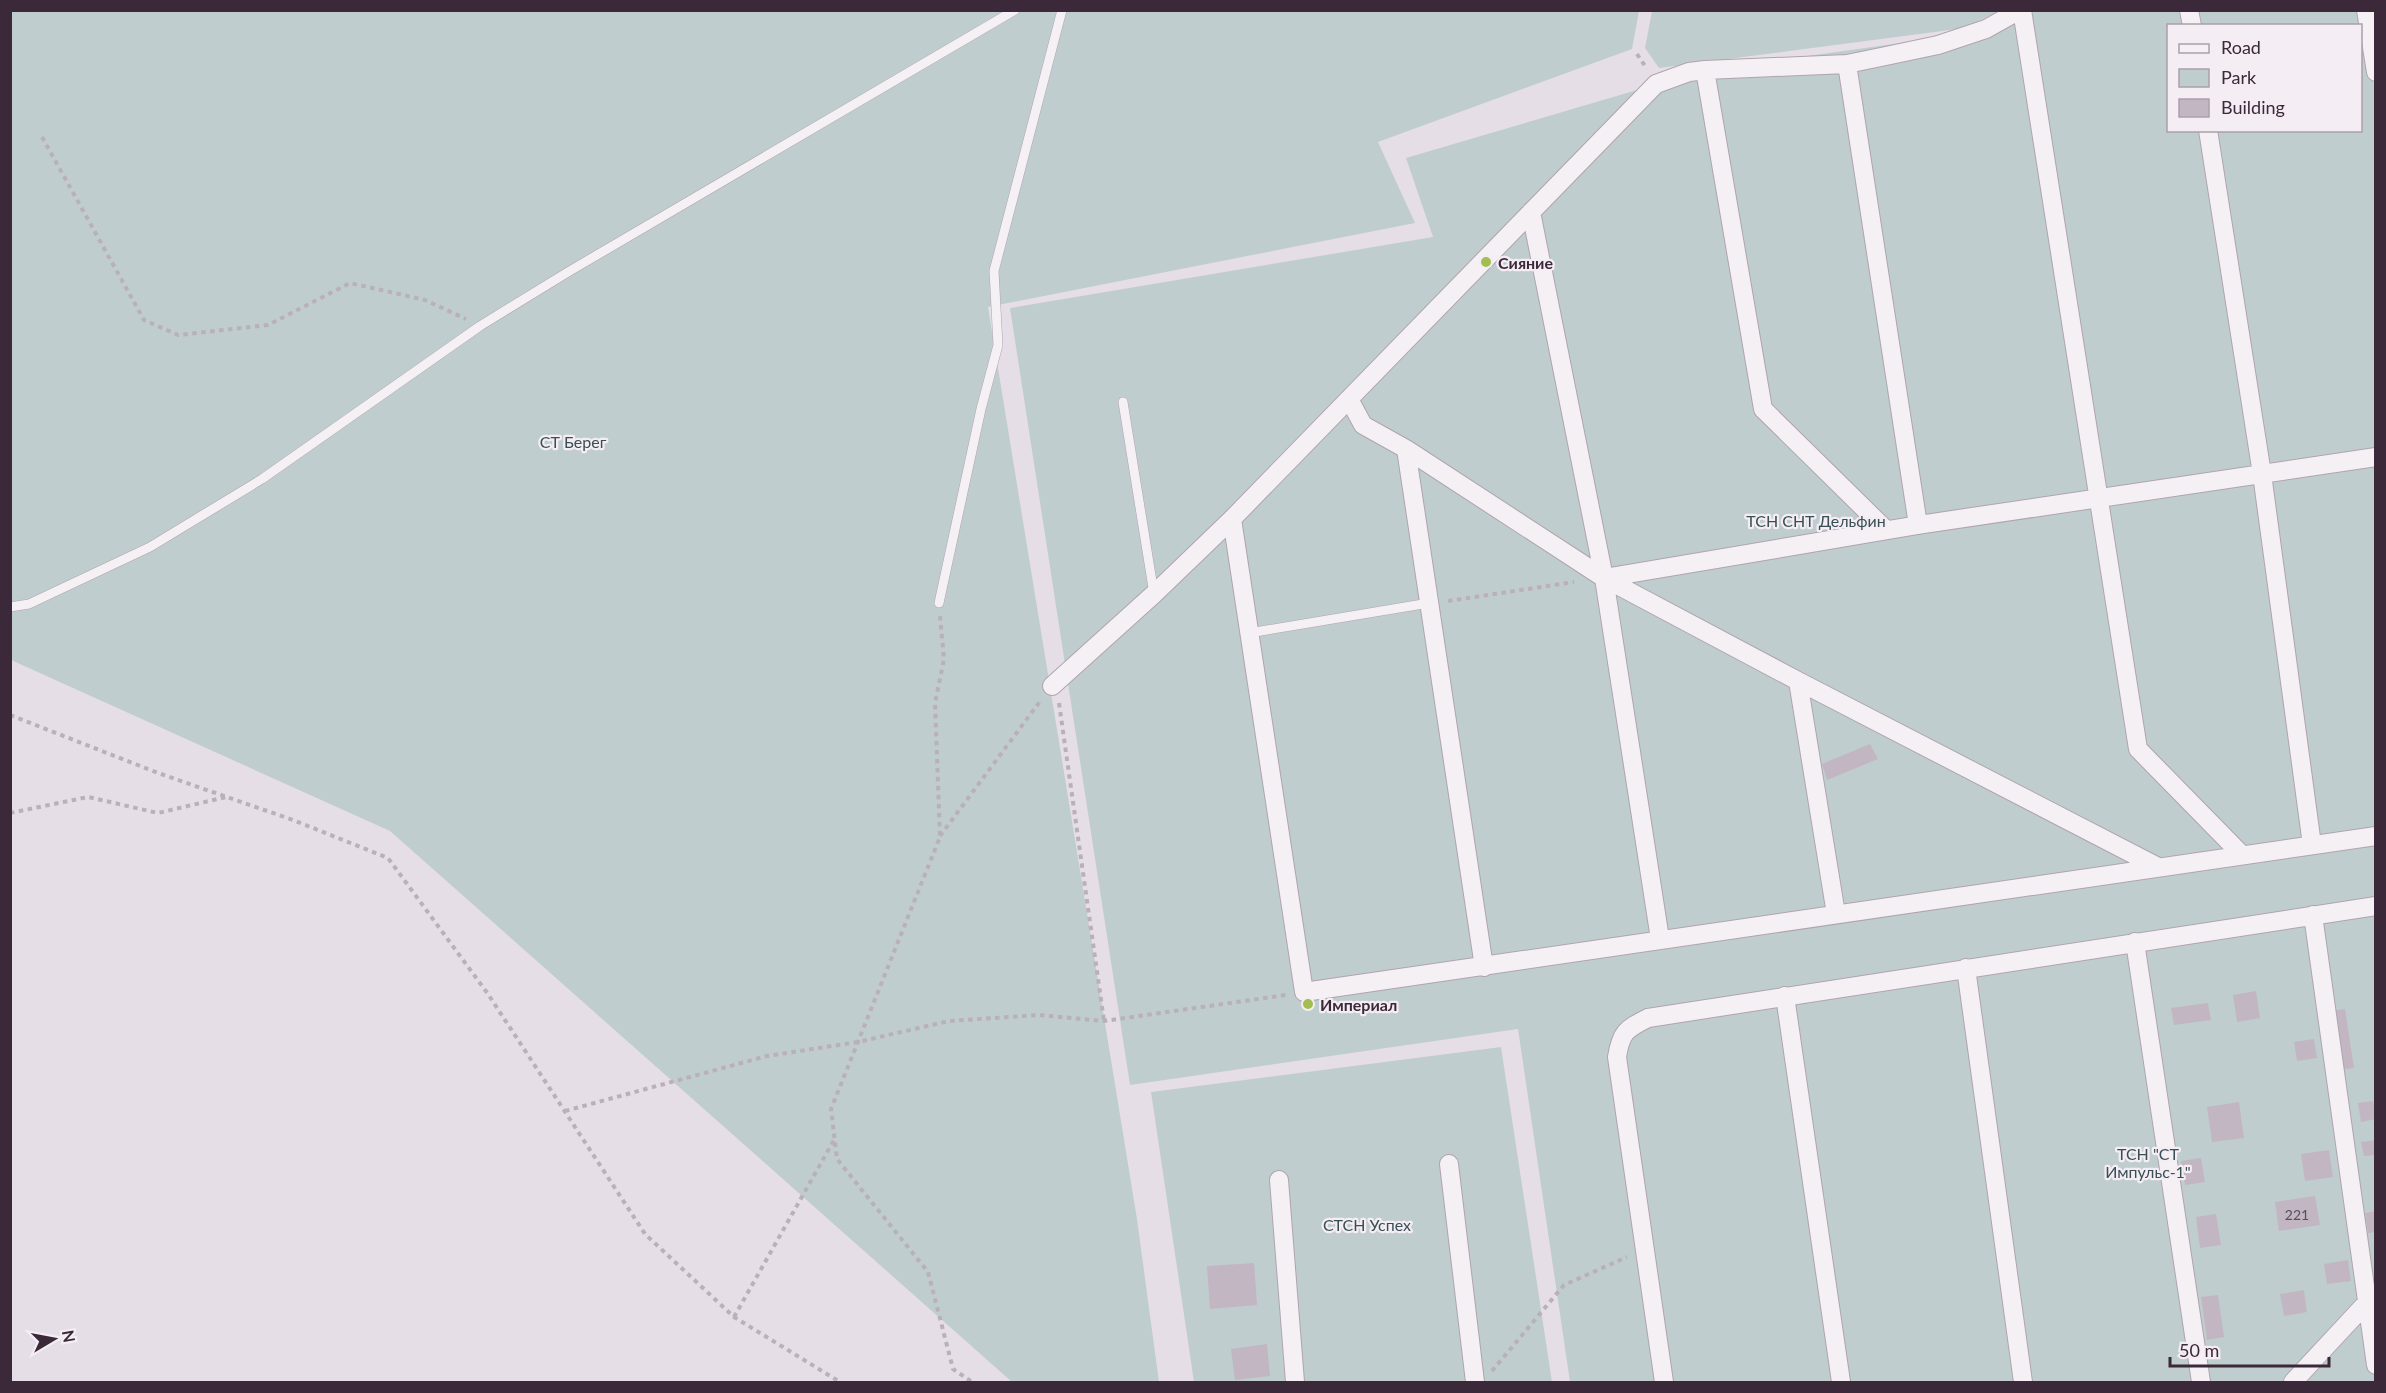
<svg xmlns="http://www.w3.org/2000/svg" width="2386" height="1393" font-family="Lato,sans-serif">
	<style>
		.green { fill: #c0cdcf; fill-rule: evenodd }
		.building { fill: #c2b6c2 }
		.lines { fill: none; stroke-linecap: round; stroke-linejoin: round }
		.lane-casing { stroke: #afa4af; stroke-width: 10 }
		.street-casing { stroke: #afa4af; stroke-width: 20 }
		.path { stroke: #b9b0b8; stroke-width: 4; stroke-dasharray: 4.5 4.5; stroke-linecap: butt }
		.lane { stroke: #f5f0f4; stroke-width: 9 }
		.street { stroke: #f5f0f4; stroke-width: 18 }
		.poi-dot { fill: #a2be4f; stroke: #f4edf4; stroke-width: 2 }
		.labels { text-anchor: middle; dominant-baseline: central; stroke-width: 4.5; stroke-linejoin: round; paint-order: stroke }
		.number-label { font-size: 14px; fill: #5d4c5c }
		.poi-label { font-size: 16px; font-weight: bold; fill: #3b293a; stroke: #f4edf4; text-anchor: start }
		.park-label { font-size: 16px; fill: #384f55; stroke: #f4edf4 }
	</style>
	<rect width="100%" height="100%" fill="#e6dee6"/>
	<!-- green -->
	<path class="green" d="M11,11h1628l-7,38 -254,93 37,81 -427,84 149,912 22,163h-147l-622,-551 -379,-171z
		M1652,11h346l-33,17 -306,40 -14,-20z
		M2007,11h368v1371h-805l-52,-353 -388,56 -120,-777 423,-71 -27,-79 299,-88 261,-36zM2168,26h192v104h-192z
		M1501,1047l51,335h-358l-43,-290z"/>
	<!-- building -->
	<path class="building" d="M1870,744l8,15 -51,21 -5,-16z
		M2256,991l4,27 -23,4 -4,-27z
		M2208,1003l3,17 -37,5 -3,-17z
		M2345,1009l9,59 -15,2 -9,-59z
		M2314,1039l3,19 -20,3 -3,-19z
		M2373,1101l3,18 -15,3 -3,-19z
		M2239,1102l5,36 -32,4 -5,-35z
		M2376,1140v15l-12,1 -3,-14z
		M2329,1150l4,27 -28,4 -4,-27z
		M2201,1158l4,24 -20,3 -4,-24z
		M2315,1196l5,29 -41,6 -4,-29z
		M2376,1211v21l-8,1 -3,-20z
		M2216,1214l5,31 -21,3 -4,-31z
		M2348,1260l3,21 -24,3 -3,-20z
		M1254,1263l3,42 -47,4 -3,-43z
		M2304,1290l3,22 -23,4 -4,-22z
		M2218,1295l6,42 -17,3 -6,-43z
		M1267,1344l3,32 -35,4 -4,-31z"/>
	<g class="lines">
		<defs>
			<path id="lane" d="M1123,402l31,192
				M939,603l42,-194 17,-64 -4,-74 68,-261
				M10,607l19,-3 121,-57 112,-68 218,-153 88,-54 447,-262
				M1249,633l180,-30"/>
			<path id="street" d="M2022,10l116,739 104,106
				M2189,10l3,16
				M2366,10l10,62
				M1847,64l71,461
				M1705,70l58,339 123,121
				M2208,130l54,344 50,371
				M1531,212l73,366 56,361
				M1349,399l14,26 43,24 198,129 194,103 360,186
				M1406,449l78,518
				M1232,519l72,473 1072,-156
				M1604,578l314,-53 458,-68
				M1798,681l38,233
				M1052,686l102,-92 78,-75 424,-435 33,-12 16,-2 142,-6 34,-7 57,-12 48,-16 34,-19
				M2313,915l63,450
				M2135,942l66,440
				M1966,968l57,414
				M1785,996l56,386
				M1449,1164l26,218
				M1279,1180l16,202
				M1664,1382l-47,-325c4,-25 9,-28 31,-39l728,-112
				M2293,1382l79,-85"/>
		</defs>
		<!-- lane casing -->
		<use href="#lane" class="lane-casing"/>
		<!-- street casing -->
		<use href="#street" class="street-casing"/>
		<!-- path -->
		<path class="path" d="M1637,54l10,15
			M42,137l102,183 34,15 90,-10 82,-42 75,17 41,19
			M1448,601l126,-19
			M940,616l4,43 -9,44 5,134 -109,272 6,50 91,113 25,97 19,13
			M1059,703l45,318
			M10,715l148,58 135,47 95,38 100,136 157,240 89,83 106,65
			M10,813l78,-16 70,16 68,-16
			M940,836l101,-136
			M565,1111l202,-55 91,-14 91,-21 90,-6 65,6 182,-26
			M734,1317l100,-177
			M1492,1371l72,-86 63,-28"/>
		<!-- lane -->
		<use href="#lane" class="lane"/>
		<!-- street -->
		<use href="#street" class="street"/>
	</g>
	<!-- markers -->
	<g class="poi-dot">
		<circle cx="1486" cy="262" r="6"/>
		<circle cx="1308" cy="1004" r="6"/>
	</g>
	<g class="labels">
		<!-- number labels -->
		<g class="number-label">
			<text x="2297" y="1214">221</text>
		</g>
		<!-- poi labels -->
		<g class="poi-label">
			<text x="1498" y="262">Сияние</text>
			<text x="1320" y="1004">Империал</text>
		</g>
		<!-- park labels -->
		<g class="park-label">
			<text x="573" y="441">СТ Берег</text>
			<text x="1816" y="520">ТСН СНТ Дельфин</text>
			<text x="2148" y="1153">ТСН "СТ<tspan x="2148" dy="18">Импульс-1"</tspan></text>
			<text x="1367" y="1224">СТСН Успех</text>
		</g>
	</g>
	<!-- border -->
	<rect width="2386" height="1393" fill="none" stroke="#3b293a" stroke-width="24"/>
	<!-- legend -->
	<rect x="2167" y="24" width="195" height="108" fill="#f4edf4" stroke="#aa9faa" stroke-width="1.5"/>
	<rect x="2179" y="44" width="30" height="9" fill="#f5f0f4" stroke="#aa9faa" stroke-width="1.5"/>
	<text x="2221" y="54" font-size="18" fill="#3b293a">Road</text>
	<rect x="2179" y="69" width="30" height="18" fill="#c0cdcf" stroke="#aa9faa" stroke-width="1.5"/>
	<text x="2221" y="84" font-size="18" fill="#3b293a">Park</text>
	<rect x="2179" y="99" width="30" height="18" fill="#c2b6c2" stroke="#aa9faa" stroke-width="1.5"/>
	<text x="2221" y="114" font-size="18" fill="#3b293a">Building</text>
	<!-- north arrow -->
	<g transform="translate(54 1339) rotate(80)" stroke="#f4edf4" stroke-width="4.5" paint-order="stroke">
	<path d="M0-4.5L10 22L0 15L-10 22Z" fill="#3b293a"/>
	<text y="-9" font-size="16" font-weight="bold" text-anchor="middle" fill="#3b293a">N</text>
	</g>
	<!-- scale -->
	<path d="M2170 1357v9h159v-9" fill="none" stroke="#3b293a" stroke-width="3"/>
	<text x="2179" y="1357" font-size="18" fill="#3b293a" stroke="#f4edf4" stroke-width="4.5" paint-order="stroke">50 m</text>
</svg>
